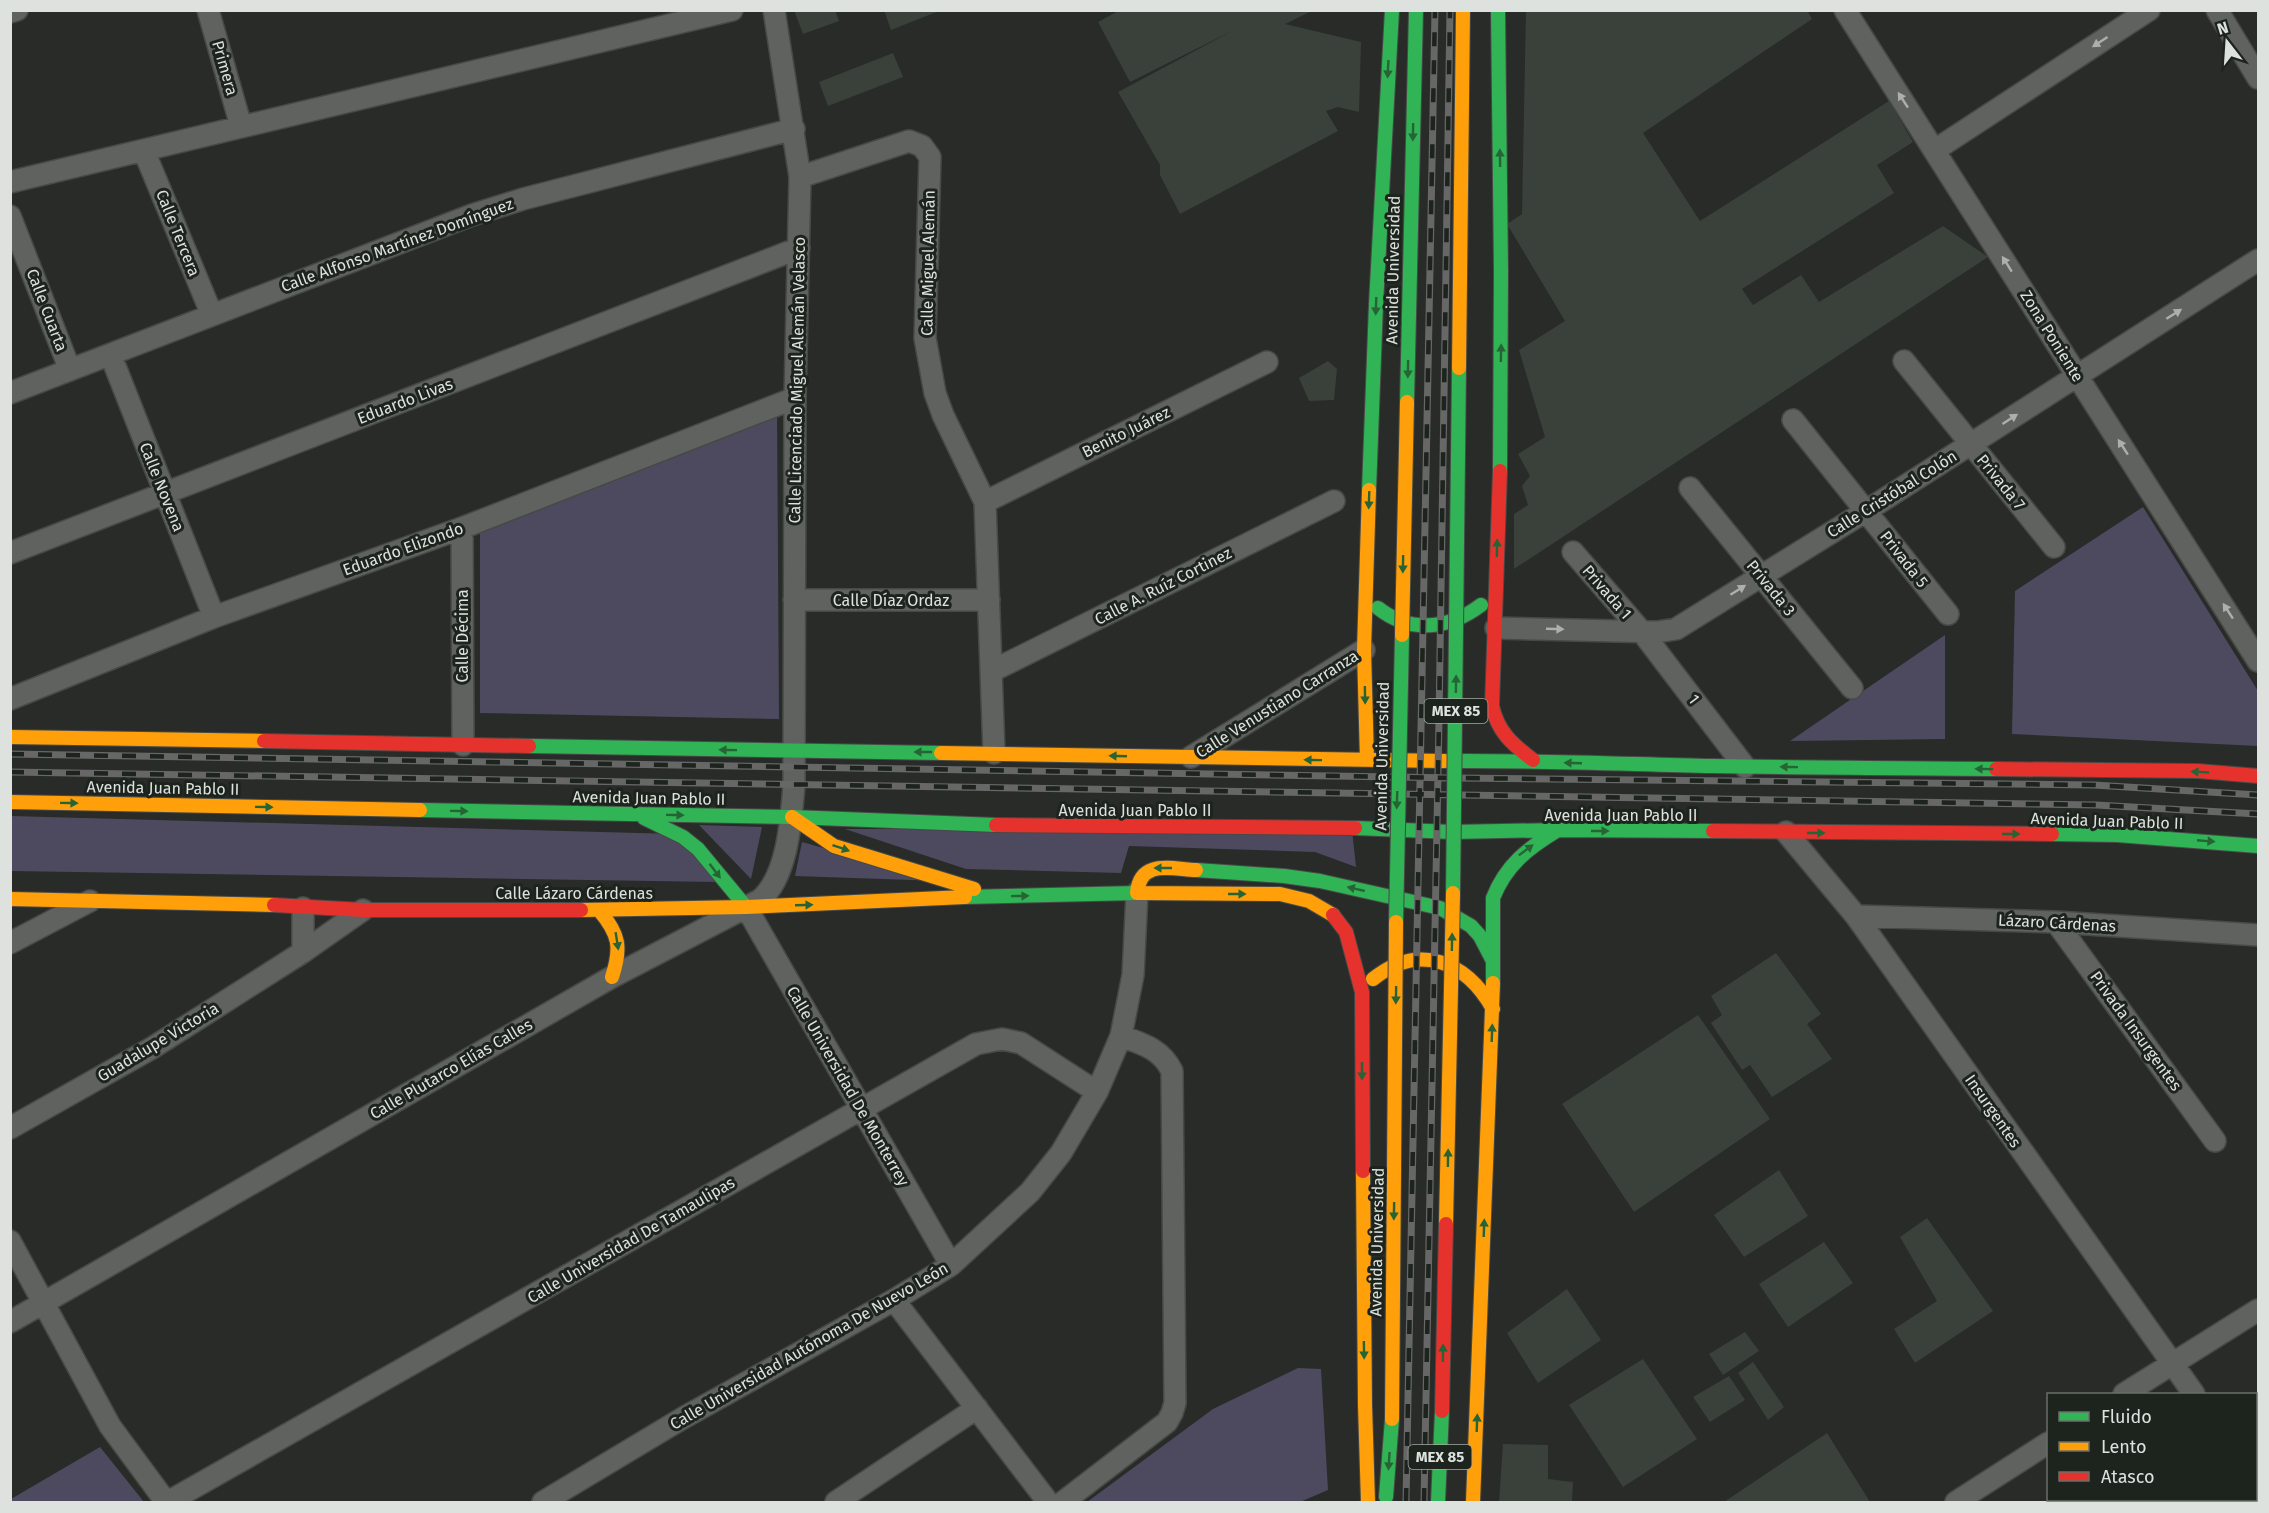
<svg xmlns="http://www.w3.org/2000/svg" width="2269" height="1513" font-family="'Fira Sans',sans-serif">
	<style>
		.green { fill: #4d4a60 }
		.building { fill: #39413a }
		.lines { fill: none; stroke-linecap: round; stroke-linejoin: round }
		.street-casing { stroke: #464946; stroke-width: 24 }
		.fast-casing { stroke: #464946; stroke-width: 16 }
		.slow-casing { stroke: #464946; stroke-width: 16 }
		.jam-casing { stroke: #464946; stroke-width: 16 }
		.street { stroke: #606260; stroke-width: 21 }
		.fast { stroke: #30b455; stroke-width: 14 }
		.slow { stroke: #ff9f0a; stroke-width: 14 }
		.jam { stroke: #e5322d; stroke-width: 14 }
		.rail-casing { stroke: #666766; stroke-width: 7 }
		.rail { stroke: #1d231d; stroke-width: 4.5; stroke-dasharray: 14; stroke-linecap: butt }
		.fast-bridge-casing { stroke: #464946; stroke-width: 16; stroke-linecap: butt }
		.slow-bridge-casing { stroke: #464946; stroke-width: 16; stroke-linecap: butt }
		.jam-bridge-casing { stroke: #464946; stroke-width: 16; stroke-linecap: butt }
		.fast-bridge { stroke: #30b455; stroke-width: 14 }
		.slow-bridge { stroke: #ff9f0a; stroke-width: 14 }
		.jam-bridge { stroke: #e5322d; stroke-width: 14 }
		.oneway { fill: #acafac }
		.oneway2 { fill: #266436 }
		.labels { text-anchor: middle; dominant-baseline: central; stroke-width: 6; stroke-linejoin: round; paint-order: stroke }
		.shield { fill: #1d231d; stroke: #a4a9a4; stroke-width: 1.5 }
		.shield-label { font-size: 15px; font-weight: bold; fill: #dee2de }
		.street-label { font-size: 16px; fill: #dee2de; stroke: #1d231d }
	</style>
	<rect width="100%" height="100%" fill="#282b28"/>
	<!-- green -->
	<path class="green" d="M777,408l2,311 -299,-6v-185z
		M2143,507l115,184v55l-246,-12 3,-143z
		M1945,635v104l-155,2z
		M11,816l665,18 41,48 -706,-11z
		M699,825l63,2 -11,52z
		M845,829l507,1 4,37 -41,-15 -186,-6 -8,27 -155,-4z
		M802,842l139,39 -146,-5z
		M1298,1368l23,1 7,121 -28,12h-213l126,-93z
		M100,1447l44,55h-133v-3z"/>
	<!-- building -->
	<path class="building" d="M794,10h41l4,11 -36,13z
		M884,10h55v1l-48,19z
		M1120,10h194l-29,14 76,18 -2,70 -21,-5 -12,4 12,20 -158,83 -20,-39v-10l-42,-73 116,-62 -104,52 -32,-60z
		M1526,10h281l5,9 -169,114 57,88 189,-120 24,41 -36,23 17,28 -152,96 11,16 48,-30 18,27 124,-76 45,31 -474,312v-55l14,-9 -6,-19 8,-10 -12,-22 27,-17 -26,-87 46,-29 -58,-97 15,-10z
		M893,53l10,24 -75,29 -9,-24z
		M1328,361l9,8 -3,31 -25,1 -10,-23z
		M1776,953l45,61 -14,10 25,35 -60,38 -22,-32 -8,5 -31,-47 11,-8 -11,-19z
		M1698,1015l72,104 -136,93 -72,-108z
		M1779,1170l29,46 -64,41 -30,-42z
		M1927,1218l66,93 -78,52 -21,-34 43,-28 -37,-64z
		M1824,1242l29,41 -65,44 -29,-43z
		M1567,1289l34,51 -63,43 -31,-50z
		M1745,1332l14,19 -36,24 -14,-21z
		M1643,1359l54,80 -74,48 -54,-82z
		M1753,1362l31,45 -16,13 -30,-47z
		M1729,1376l16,24 -35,22 -17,-25z
		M1827,1433l43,69h-146z
		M1503,1444l45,1v34l25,3 -1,20h-73z"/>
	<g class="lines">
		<defs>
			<path id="street" d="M208,10l33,116
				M1845,10l413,651
				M2217,10l41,68
				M10,12l7,-2
				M1935,150l214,-140
				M144,151l68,164
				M800,177l109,-36 13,5 8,11 -5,181 10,55 8,22 42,87 9,251
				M10,182l722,-172
				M10,216l60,154
				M111,356l103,261
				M1904,361l150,186
				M10,393l462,-178 51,-16 271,-70
				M1793,420l155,194
				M1690,488l162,200
				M985,502l282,-140
				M462,528l1,217
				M1573,552l69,80 103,135
				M10,553l789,-305
				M794,600h195
				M1496,628l161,4 19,-3 190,-118 392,-251
				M992,671l342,-170
				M10,699l204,-82 248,-89 333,-130
				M1191,757l173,-107
				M1786,832l70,84 338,478
				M746,907l205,358
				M1856,916l200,6 202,13
				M2056,922l159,219
				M10,943l80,-42
				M303,952v-44
				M10,1128l142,-80 151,-96 60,-42
				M10,1241l100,185 56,76
				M894,1300l154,202
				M10,1322l602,-345 148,-77c28,-24 31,-80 34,-115l1,-387 5,-221 -26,-167
				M2124,1394l134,-84
				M2256,1484l2,4
				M168,1502l808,-458 26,-5 19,4 76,49
				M543,1502l140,-84 211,-118 57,-35 79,-73 31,-39 36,-61 24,-56 12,-61 4,-82
				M836,1502l141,-94
				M1063,1502l104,-80 5,-9 3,-10 -3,-332c-11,-22 -29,-27 -51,-35
				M1956,1502l92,-59"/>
			<path id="fast" d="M1498,10l3,261 -1,200
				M1369,490l7,-186 16,-294
				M1378,608c33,26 71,21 103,-3
				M529,746l412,7
				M1444,761c90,-1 179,3 269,5 94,2 188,2 283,3
				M420,810l372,7 204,8
				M644,818l39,19 15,12 48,58
				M1355,828l97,4 106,-2 155,1
				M2052,834l65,1 141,11
				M1196,870l88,6 36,5 120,27 31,18 9,10 13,25
				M965,897l172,-4
				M1493,983v-85c13,-33 35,-50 65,-68
				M1386,1497l6,-78
				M1438,1502l4,-91"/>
			<path id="slow" d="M10,737l254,4
				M941,753l503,8
				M1367,760l-3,-110 5,-160
				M10,802l410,8
				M792,817l42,29 140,43
				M1196,870c-25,-1 -56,-11 -59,23l143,1 29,7 24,14
				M10,899l264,6
				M581,910l165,-3 219,-10
				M599,910c20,24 23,37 13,67
				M1373,979c46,-37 93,-18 120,30
				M1363,1171l2,234 3,97
				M1473,1502l20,-519"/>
			<path id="jam" d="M1500,471l-8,235c6,26 20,38 41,54
				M264,741l265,5
				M1996,769l202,2 60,5
				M996,825l359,3
				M1713,831l339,3
				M274,905l89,5h218
				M1333,915l13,17 16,60 1,179"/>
		</defs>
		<!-- street casing -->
		<use href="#street" class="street-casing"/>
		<!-- fast casing -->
		<use href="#fast" class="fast-casing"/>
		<!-- slow casing -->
		<use href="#slow" class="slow-casing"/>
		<!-- jam casing -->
		<use href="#jam" class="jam-casing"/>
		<!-- street -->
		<use href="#street" class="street"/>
		<!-- fast -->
		<use href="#fast" class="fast"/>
		<!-- slow -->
		<use href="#slow" class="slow"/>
		<!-- jam -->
		<use href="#jam" class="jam"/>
		<defs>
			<path id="rail" d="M10,754l1446,24 638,7 164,10
				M10,772l2086,33 162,9
				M1406,1502l29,-1492
				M1424,1502l15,-782 11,-710"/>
		</defs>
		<!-- rail casing -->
		<use href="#rail" class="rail-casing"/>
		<!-- rail -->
		<use href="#rail" class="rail"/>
		<defs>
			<path id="fast-bridge" d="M1407,402l9,-392
				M1453,893l6,-525
				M1396,922l6,-287"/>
			<path id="slow-bridge" d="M1459,368l4,-358
				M1402,635l5,-233
				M1446,1224l7,-331
				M1392,1419l4,-497"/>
			<path id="jam-bridge" d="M1442,1411l4,-187"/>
		</defs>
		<!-- fast-bridge casing -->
		<use href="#fast-bridge" class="fast-bridge-casing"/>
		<!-- slow-bridge casing -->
		<use href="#slow-bridge" class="slow-bridge-casing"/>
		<!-- jam-bridge casing -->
		<use href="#jam-bridge" class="jam-bridge-casing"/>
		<!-- fast-bridge -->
		<use href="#fast-bridge" class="fast-bridge"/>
		<!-- slow-bridge -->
		<use href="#slow-bridge" class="slow-bridge"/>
		<!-- jam-bridge -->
		<use href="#jam-bridge" class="jam-bridge"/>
	</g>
	<!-- one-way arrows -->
	<defs><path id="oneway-solid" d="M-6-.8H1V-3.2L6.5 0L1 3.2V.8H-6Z" transform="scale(1.5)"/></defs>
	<g class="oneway">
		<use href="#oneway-solid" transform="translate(2100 42) rotate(147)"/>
		<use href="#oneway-solid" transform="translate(1903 100) rotate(-123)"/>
		<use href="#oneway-solid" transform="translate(2007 264) rotate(-122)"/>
		<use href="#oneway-solid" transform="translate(2174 314) rotate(-32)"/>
		<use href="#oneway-solid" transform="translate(2010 419) rotate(-33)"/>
		<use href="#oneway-solid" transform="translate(2123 447) rotate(-123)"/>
		<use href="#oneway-solid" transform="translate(1738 590) rotate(-32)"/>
		<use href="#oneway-solid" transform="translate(2228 611) rotate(-123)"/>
		<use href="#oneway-solid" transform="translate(1555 629) rotate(2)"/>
	</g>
	<g class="oneway2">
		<use href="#oneway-solid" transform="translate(1388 69) rotate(93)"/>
		<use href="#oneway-solid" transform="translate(1413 132) rotate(91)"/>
		<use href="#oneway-solid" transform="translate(1500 158) rotate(-91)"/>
		<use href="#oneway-solid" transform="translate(1376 306) rotate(92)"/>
		<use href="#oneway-solid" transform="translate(1501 353) rotate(-89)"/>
		<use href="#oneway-solid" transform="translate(1408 369) rotate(91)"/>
		<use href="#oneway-solid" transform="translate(1369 500) rotate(92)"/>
		<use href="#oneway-solid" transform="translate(1497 548) rotate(-89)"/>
		<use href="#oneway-solid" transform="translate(1403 564) rotate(91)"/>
		<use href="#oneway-solid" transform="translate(1456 684) rotate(-89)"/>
		<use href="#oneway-solid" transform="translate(1365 695) rotate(89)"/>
		<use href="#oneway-solid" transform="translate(728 750) rotate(-179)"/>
		<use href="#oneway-solid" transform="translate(923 752) rotate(-180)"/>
		<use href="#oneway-solid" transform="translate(1118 756) rotate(-178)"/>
		<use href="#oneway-solid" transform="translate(1313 760) rotate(-179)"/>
		<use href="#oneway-solid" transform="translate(1573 763) rotate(-178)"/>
		<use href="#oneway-solid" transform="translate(1789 767) rotate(-179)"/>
		<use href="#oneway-solid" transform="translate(1984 769) rotate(-179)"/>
		<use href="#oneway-solid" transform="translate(2200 772) rotate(-177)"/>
		<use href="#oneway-solid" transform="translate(1397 800) rotate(92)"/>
		<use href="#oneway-solid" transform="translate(69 803) rotate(1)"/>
		<use href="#oneway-solid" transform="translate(264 807) rotate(1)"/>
		<use href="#oneway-solid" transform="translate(459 811) rotate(1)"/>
		<use href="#oneway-solid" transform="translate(675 815) rotate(1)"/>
		<use href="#oneway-solid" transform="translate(1600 831)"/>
		<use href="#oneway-solid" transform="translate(1816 833)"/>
		<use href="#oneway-solid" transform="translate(2011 834)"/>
		<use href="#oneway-solid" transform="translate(2206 841) rotate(5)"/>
		<use href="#oneway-solid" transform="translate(841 848) rotate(19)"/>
		<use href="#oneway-solid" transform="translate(1526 850) rotate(-37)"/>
		<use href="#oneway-solid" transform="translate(1163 868) rotate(-180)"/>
		<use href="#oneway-solid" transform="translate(715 871) rotate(53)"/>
		<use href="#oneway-solid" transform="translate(1356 889) rotate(-167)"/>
		<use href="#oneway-solid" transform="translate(1237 894)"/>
		<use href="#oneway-solid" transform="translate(1020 896) rotate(-1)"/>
		<use href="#oneway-solid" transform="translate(804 905) rotate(-2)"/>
		<use href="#oneway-solid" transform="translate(617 941) rotate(81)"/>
		<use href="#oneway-solid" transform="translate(1452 942) rotate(-89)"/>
		<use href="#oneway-solid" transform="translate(1396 995) rotate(91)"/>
		<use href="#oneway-solid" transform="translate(1492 1033) rotate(-88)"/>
		<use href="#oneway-solid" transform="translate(1362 1071) rotate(90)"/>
		<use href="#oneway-solid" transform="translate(1448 1158) rotate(-89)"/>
		<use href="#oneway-solid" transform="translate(1394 1211) rotate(91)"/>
		<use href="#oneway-solid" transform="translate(1484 1228) rotate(-88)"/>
		<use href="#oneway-solid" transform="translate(1364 1350) rotate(89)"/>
		<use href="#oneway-solid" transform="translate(1443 1353) rotate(-89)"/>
		<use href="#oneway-solid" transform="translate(1477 1423) rotate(-88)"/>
		<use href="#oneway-solid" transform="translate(1389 1461) rotate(94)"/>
	</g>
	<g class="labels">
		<!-- shield labels -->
		<g class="shield">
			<rect x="1424.5" y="699" width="63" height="24" rx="4.5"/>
			<rect x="1408.5" y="1445" width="63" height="24" rx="4.5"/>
		</g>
		<g class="shield-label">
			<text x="1456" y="711">MEX 85</text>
			<text x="1440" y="1457">MEX 85</text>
		</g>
		<!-- street labels -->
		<g class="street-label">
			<text transform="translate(225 68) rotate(74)">Primera</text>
			<text transform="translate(178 233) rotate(68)">Calle Tercera</text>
			<text transform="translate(397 245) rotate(-20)">Calle Alfonso Martínez Domínguez</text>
			<text transform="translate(928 263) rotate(-89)">Calle Miguel Alemán</text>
			<text transform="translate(1393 270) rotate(-89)">Avenida Universidad</text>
			<text transform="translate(47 310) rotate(69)">Calle Cuarta</text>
			<text transform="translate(2052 336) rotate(58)">Zona Poniente</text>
			<text transform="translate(797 380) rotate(-89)">Calle Licenciado Miguel Alemán Velasco</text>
			<text transform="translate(405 401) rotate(-21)">Eduardo Livas</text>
			<text transform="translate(1126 432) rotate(-26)">Benito Juárez</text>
			<text transform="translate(2001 482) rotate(51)">Privada 7</text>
			<text transform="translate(162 487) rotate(68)">Calle Novena</text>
			<text transform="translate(1892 494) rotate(-32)">Calle Cristóbal Colón</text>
			<text transform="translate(403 549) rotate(-20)">Eduardo Elizondo</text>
			<text transform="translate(1904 559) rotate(52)">Privada 5</text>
			<text transform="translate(1163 586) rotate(-27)">Calle A. Ruíz Cortinez</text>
			<text transform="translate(1771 588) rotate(51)">Privada 3</text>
			<text transform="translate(1607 592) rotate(49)">Privada 1</text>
			<text x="891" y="600">Calle Díaz Ordaz</text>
			<text transform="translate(462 636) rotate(-90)">Calle Décima</text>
			<text transform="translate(1694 699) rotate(53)">1</text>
			<text transform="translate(1277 704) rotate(-32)">Calle Venustiano Carranza</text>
			<text transform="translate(1382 756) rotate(-89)">Avenida Universidad</text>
			<text transform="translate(163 788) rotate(1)">Avenida Juan Pablo II</text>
			<text transform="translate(649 798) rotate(1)">Avenida Juan Pablo II</text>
			<text x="1135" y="810">Avenida Juan Pablo II</text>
			<text x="1621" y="815">Avenida Juan Pablo II</text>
			<text transform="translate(2107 821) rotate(2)">Avenida Juan Pablo II</text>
			<text x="574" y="893">Calle Lázaro Cárdenas</text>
			<text transform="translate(2057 923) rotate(3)">Lázaro Cárdenas</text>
			<text transform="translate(2136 1031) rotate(54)">Privada Insurgentes</text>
			<text transform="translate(158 1042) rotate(-31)">Guadalupe Victoria</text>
			<text transform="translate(451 1069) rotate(-30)">Calle Plutarco Elías Calles</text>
			<text transform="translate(848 1086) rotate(60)">Calle Universidad De Monterrey</text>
			<text transform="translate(1993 1111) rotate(55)">Insurgentes</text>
			<text transform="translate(631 1240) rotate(-30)">Calle Universidad De Tamaulipas</text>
			<text transform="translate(1377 1242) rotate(-89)">Avenida Universidad</text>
			<text transform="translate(809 1346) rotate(-30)">Calle Universidad Autónoma De Nuevo León</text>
		</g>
	</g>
	<!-- border -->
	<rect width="2269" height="1513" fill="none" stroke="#dee2de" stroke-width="24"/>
	<!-- legend -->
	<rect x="2047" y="1393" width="210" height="108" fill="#1d231d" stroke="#6a6f6a" stroke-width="1.5"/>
	<rect x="2059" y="1412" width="30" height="9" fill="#30b455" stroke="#6a6f6a" stroke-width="1.5"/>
	<text x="2101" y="1423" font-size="18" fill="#dee2de">Fluido</text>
	<rect x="2059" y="1442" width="30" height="9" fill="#ff9f0a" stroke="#6a6f6a" stroke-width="1.5"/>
	<text x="2101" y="1453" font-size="18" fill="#dee2de">Lento</text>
	<rect x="2059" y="1472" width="30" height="9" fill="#e5322d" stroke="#6a6f6a" stroke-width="1.5"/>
	<text x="2101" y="1483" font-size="18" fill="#dee2de">Atasco</text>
	<!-- north arrow -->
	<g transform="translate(2227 42) rotate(343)" stroke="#1d231d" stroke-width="4.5" paint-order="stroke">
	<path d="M0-4.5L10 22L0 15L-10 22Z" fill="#dee2de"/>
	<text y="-9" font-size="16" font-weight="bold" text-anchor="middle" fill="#dee2de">N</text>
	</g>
</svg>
